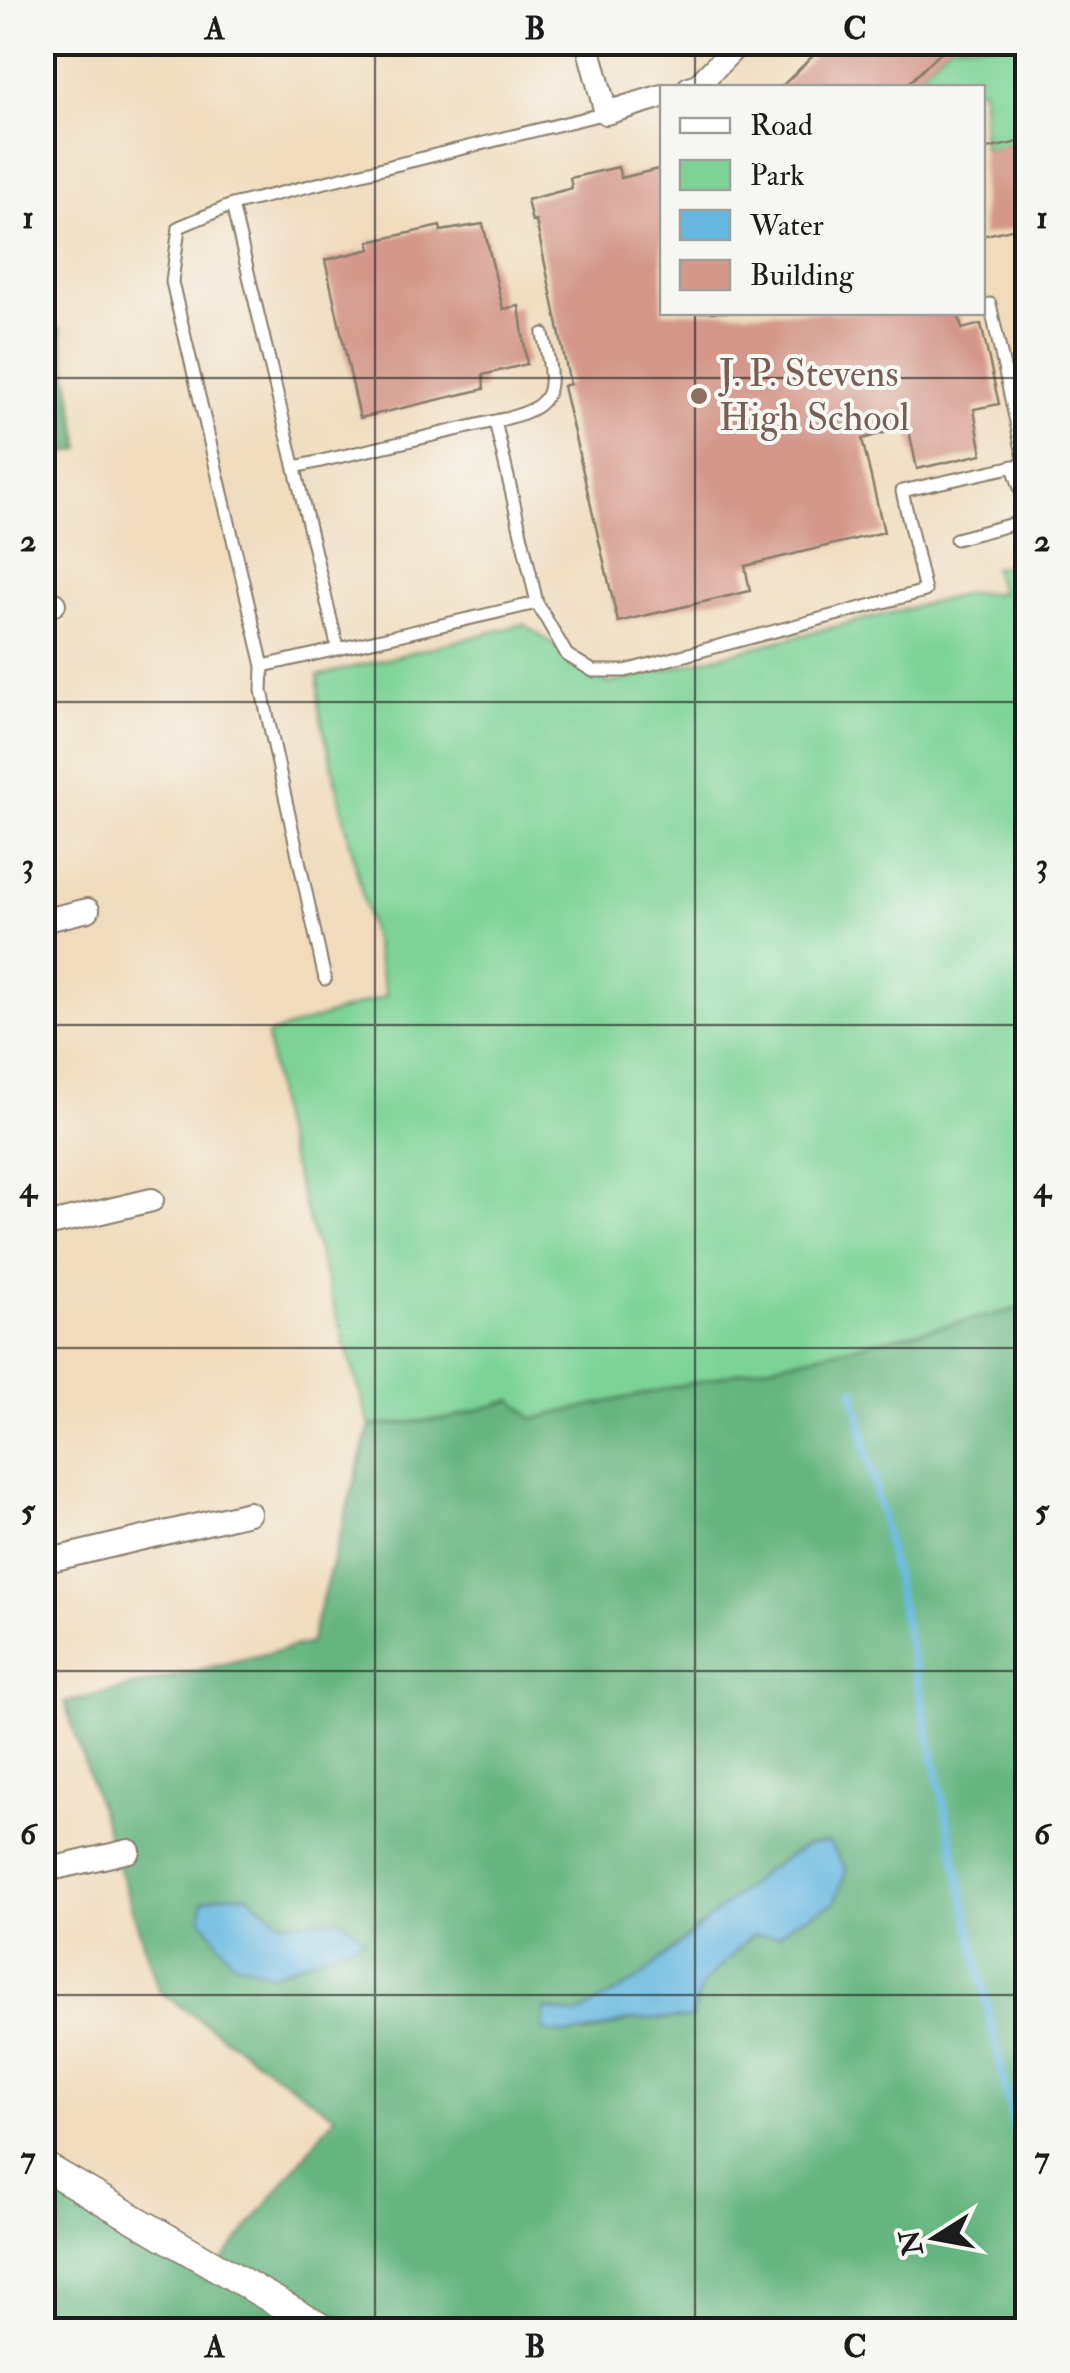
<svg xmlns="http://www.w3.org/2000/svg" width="1070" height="2373" font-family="'IM FELL Double Pica',serif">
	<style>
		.green { fill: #7dd397; stroke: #4c785a; stroke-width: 2.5 }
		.forest { fill: #66b580; stroke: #41684e; stroke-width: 2.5; fill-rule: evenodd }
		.water { fill: #65b7e0; stroke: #406a7e; stroke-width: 2.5 }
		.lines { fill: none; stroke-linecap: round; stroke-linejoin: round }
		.stream { stroke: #65b7e0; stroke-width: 8 }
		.building { fill: #d4978a }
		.service-casing { stroke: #867c6c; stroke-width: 15 }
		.minor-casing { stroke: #867c6c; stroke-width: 26 }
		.tertiary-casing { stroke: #867c6c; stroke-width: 31 }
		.service { stroke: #fff; stroke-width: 11 }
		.minor { stroke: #fff; stroke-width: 22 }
		.tertiary { stroke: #fff; stroke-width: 28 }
		.grid { fill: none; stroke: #1c1c1c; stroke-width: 2.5; stroke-opacity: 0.55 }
		.education-dot { fill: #8d6e63; stroke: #f6f6f2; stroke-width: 4 }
		.labels { text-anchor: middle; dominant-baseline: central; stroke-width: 8; stroke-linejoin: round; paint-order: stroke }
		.education-label { font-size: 38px; fill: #785e54; stroke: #f6f6f2; text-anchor: start }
		.neatline { fill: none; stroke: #1c1c1c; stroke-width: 4 }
		.grid-label { font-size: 32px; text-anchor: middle; font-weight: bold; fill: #1c1c1c }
	</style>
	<rect width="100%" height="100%" fill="#f6f6f2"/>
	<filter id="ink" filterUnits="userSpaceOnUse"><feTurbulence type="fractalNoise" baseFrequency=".01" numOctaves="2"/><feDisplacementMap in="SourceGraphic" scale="20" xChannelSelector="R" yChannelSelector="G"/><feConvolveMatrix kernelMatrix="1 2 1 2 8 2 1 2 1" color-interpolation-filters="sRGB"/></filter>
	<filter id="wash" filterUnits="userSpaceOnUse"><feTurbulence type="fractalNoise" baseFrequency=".0048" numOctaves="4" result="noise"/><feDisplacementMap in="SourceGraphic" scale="40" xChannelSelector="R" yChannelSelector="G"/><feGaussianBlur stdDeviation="2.25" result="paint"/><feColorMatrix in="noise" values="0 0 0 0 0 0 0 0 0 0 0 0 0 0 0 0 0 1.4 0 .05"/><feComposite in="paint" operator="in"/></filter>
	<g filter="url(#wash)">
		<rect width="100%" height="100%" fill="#f0dcbd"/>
		<!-- green -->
		<path class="green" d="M951,43h76v97l-44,10 -1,-62h-78z
			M1027,562v745l-494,112 -20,-19 -66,19 -77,7 -90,-301 -13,-90 119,-39 -67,-287 -1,-33 206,-52 85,60 360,-91h31l-7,-25z"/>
		<!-- forest -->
		<path class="forest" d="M60,328l21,121 -38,9v-126z
			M1027,1307v1023h-984l-1,-146 166,96 127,-164 -176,-125 -94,-288 245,-60 60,-217 77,-7 66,-19 20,19zM807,1845l27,58 -40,19 -16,13h-26l-50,50 -11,34h-55l-50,15 -9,-19 59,-34 129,-110zM247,1895l34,27 61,-3 22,20 -92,35 -40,-13z"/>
		<!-- water -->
		<path class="water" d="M828,1842l19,27 -13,34 -40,19 -16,13h-26l-50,50 -11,34c-18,0 -38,-2 -56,1 -34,5 -55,21 -92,11l2,-22 32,6 59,-34 129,-110 42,-26z
			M221,1895h26l34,27 61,-3 23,20 -93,35 -40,-13 -31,-43 2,-17z"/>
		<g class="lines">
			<!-- stream -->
			<path class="stream" d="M854,1390l174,802"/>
		</g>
		<g id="blocks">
			<!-- building -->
			<path class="building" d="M827,42h124l-47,46h-124z
				M1028,140v85l-46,11v-86z
				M618,167l3,11 41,-10v144h296l4,17 19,-5 18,80 -25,5 8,45 -65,15 -9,-43 -46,13 22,93 -139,34 5,25 -132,31 -55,-236 7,-2 -34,-163 -4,1 -5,-22 45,-12 -2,-10z
				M483,224l20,85 16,-3 8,58 -44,11 1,14 -124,29 -35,-158 46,-11 -2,-7 71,-16 1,5z"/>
		</g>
	</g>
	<g filter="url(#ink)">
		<use href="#blocks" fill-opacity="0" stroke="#867c6c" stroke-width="2.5"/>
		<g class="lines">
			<defs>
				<path id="service" d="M606,113l-374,92 106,444 199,-46 30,52 26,16h32l300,-80 -23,-100 126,-28
					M232,205l-53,22 -7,55 91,384 -1,25 63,288
					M990,304l35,159
					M495,421c63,-13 61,-30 48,-87
					M1013,466l15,47
					M295,467l200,-46 42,182
					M956,539l72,-19
					M263,666l75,-17"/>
				<path id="minor" d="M587,42l19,71 56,-17
					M689,88l9,-3 42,-43
					M42,606l12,-2
					M42,921l46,-11
					M42,1226l110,-26
					M42,1562l207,-49
					M42,1871l87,-20"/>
				<path id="tertiary" d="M42,2165l283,165"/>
			</defs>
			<!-- service casing -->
			<use href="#service" class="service-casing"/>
			<!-- minor casing -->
			<use href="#minor" class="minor-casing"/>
			<!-- tertiary casing -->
			<use href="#tertiary" class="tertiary-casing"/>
			<!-- service -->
			<use href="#service" class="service"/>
			<!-- minor -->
			<use href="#minor" class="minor"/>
			<!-- tertiary -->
			<use href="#tertiary" class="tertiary"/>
		</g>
	</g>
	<!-- grid -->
	<path class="grid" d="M375,42v2288M695,42v46M695,312v2018M42,378h986M42,702h986M42,1025h986M42,1348h986M42,1671h986M42,1995h986"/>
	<!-- markers -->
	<circle class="education-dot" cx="699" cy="396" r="10"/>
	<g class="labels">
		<!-- education labels -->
		<g class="education-label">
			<text x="719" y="374">J. P. Stevens<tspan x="719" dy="44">High School</tspan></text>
		</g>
	</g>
	<!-- margin -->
	<rect width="1070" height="2373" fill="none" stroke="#f6f6f2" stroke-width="110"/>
	<!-- legend -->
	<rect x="660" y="85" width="325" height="230" fill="#f6f6f2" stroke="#9f9f9c" stroke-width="2.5"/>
	<rect x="680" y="118" width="50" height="15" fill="#ffffff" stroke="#9f9f9c" stroke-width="2.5"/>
	<text x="750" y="135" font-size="30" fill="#1c1c1c">Road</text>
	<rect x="680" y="160" width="50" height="30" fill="#7dd397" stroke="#9f9f9c" stroke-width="2.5"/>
	<text x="750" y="185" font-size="30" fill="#1c1c1c">Park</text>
	<rect x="680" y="210" width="50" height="30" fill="#65b7e0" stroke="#9f9f9c" stroke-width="2.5"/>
	<text x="750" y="235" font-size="30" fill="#1c1c1c">Water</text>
	<rect x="680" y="260" width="50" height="30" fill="#d4978a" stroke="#9f9f9c" stroke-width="2.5"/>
	<text x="750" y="285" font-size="30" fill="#1c1c1c">Building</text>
	<!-- north arrow -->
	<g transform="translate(935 2238) rotate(259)" stroke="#f6f6f2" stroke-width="8" paint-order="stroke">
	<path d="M0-8L18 38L0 25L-18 38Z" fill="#1c1c1c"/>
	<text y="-15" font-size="28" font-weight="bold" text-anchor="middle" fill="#1c1c1c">N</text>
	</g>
	<rect x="55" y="55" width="960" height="2263" class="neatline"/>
	<g class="grid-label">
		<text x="215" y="39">A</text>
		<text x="535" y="39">B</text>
		<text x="855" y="39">C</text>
		<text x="28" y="228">1</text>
		<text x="1042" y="228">1</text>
		<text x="28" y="551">2</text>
		<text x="1042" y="551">2</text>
		<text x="28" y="875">3</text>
		<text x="1042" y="875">3</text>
		<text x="28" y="1198">4</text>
		<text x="1042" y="1198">4</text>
		<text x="28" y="1521">5</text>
		<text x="1042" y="1521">5</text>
		<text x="28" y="1844">6</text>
		<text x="1042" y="1844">6</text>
		<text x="28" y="2168">7</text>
		<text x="1042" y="2168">7</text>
		<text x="215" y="2357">A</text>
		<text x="535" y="2357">B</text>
		<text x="855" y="2357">C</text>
	</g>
</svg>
